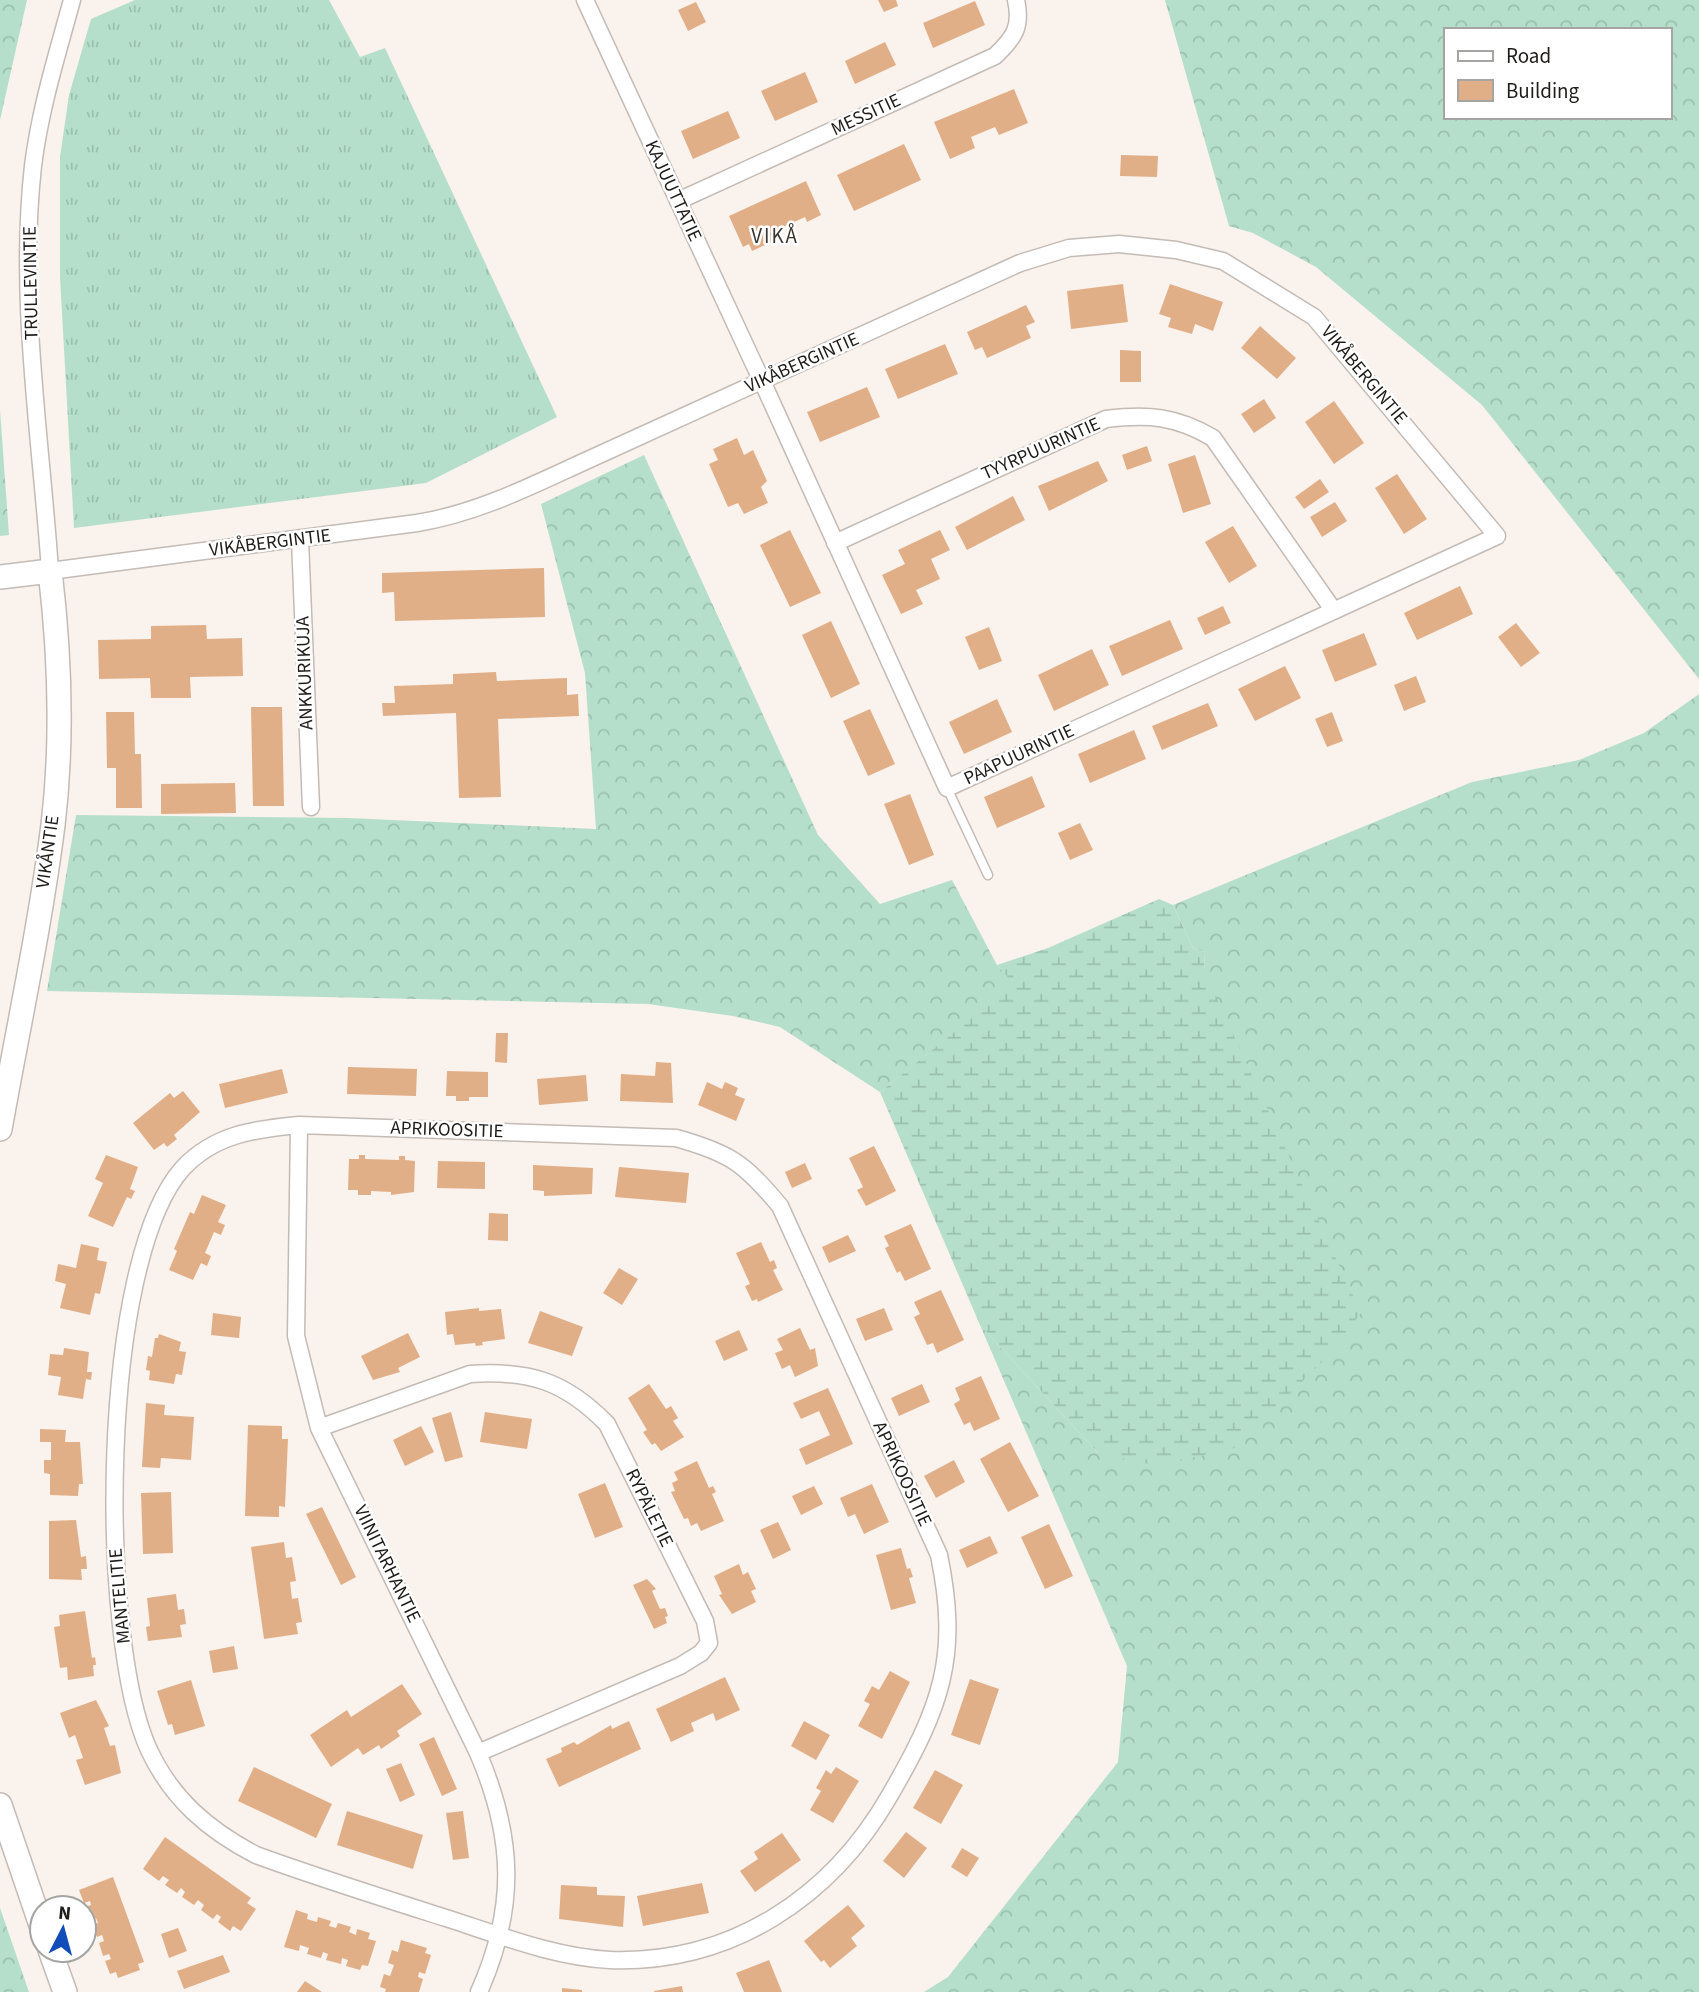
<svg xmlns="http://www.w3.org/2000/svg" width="1699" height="1992" font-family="'Source Sans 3',sans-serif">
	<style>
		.grass { fill: url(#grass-tufts) }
		.forest { fill: url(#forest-crowns); fill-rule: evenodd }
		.wetland { fill: url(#wetland-marsh) }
		.building { fill: #e1af87 }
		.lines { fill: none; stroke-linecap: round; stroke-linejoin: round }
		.lane-casing { stroke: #c3bbb5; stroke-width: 11 }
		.street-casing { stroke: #c3bbb5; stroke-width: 19 }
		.secondary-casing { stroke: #c3bbb5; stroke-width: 26 }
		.lane { stroke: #fff; stroke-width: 8 }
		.street { stroke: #fff; stroke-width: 16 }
		.secondary { stroke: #fff; stroke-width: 23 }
		.labels { text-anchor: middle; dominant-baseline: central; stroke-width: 5; stroke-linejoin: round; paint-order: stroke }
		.street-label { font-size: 19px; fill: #1f1d1a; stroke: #fff }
		.neighbourhood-label { font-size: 21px; letter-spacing: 2px; fill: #3c3631; stroke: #fff }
	</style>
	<defs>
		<pattern id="grass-tufts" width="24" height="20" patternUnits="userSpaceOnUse" patternTransform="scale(1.75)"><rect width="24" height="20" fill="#b5dfcb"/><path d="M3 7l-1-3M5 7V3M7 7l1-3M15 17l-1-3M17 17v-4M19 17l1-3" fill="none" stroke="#9bbfae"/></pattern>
		<pattern id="forest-crowns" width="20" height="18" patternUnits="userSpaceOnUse" patternTransform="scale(1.75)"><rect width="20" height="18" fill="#b5dfcb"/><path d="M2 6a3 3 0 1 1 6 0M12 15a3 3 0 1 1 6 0" fill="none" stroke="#9bbfae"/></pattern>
		<pattern id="wetland-marsh" width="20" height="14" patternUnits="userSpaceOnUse" patternTransform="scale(1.75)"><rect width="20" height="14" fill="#b5dfcb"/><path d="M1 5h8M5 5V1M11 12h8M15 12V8" fill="none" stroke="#9bbfae"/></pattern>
	</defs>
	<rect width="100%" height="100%" fill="#faf2ec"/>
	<!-- grass -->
	<path class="grass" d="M135,0h194l31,57 25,-9 172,369 -131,66 -352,45 -14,-251v-120l9,-62 22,-76z"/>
	<!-- forest -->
	<path class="forest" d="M0,0h27l-27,120z
		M1165,0h534v679l-217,-274 -166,-138 -63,-34 -24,-7zM1445,30h224v87h-224z
		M0,410l9,125 -9,1z
		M644,455l174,380 62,69 72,-24 45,85 18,19 -135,108 -100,-65 -47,-11 -85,-12 -601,-13 29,-176 272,3 248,11 -11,-156 -44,-169z
		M1699,694v1298h-775l24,-15 170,-215 9,-96 -147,-341 118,128 106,-482 1,-19 -12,-4 -20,-43 299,-123 107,-22 65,-27z
		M0,1908l29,84h-29z"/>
	<!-- wetland -->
	<path class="wetland" d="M1159,899l14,6 20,43 12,4 -1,19 157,342 -36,46 -90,89 -77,18 -60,-13 -118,-128 -100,-233 134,-108 -17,-19 51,-17z"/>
	<!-- building -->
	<path class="building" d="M878,0h18l2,6 -14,6z
		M975,1l10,24 -52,23 -10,-25z
		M696,2l10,20 -18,9 -10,-21z
		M885,42l11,23 -41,19 -10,-23z
		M805,72l13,30 -43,19 -14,-30z
		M1014,89l14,34 -29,12 -4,-8 -24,10 4,11 -25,11 -16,-37z
		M728,111l12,27 -47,21 -12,-28z
		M904,144l17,36 -67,31 -17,-36z
		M1121,155l37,1 -1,21 -37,-1z
		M806,181l15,34 -14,7 -2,-5 -33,15 4,8 -24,11 -3,-7 -6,3 -14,-31z
		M1123,284l5,38 -57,7 -4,-38z
		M1170,284l53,18 -10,29 -18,-7 -3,10 -24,-7 3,-9 -12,-4z
		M1026,305l9,17 -9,4 5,12 -44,20 -5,-11 -7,3 -8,-18z
		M1260,326l36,32 -19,21 -36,-31z
		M945,344l13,30 -60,25 -13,-30z
		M1120,350l21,1v31h-21z
		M867,387l13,30 -60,25 -13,-30z
		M1264,399l12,19 -22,15 -13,-19z
		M1334,401l30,42 -30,21 -29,-42z
		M737,438l7,17 9,-5 14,31 -6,6 7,16 -24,11 -6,-11 -10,4 -19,-43 9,-4 -5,-11z
		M1147,446l5,15 -25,9 -5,-15z
		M1195,455l16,49 -28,9 -15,-49z
		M1098,461l10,20 -59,30 -11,-25z
		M1397,474l30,45 -23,15 -29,-46z
		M1320,479l9,13 -25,17 -9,-12z
		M1013,496l12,24 -58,30 -12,-23z
		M1335,502l12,19 -25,16 -12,-20z
		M1233,526l24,40 -28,17 -24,-41z
		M790,530l31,63 -31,14 -30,-62z
		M940,530l10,20 -19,9 9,20 -24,11 7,14 -22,10 -19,-39 23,-11 -7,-14z
		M544,568l1,49 -150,4 -1,-29 -12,1v-20z
		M1460,586l13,28 -56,26 -13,-27z
		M1223,606l8,17 -26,12 -8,-17z
		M1170,620l13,29 -61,27 -13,-30z
		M831,621l29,63 -29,14 -29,-63z
		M1516,623l24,30 -19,14 -23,-30z
		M206,625l1,14 35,-1 1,38 -53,1 1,21h-40l-1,-20 -51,1 -1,-39 53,-1v-13z
		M989,627l13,34 -23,9 -14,-33z
		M1364,633l13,32 -42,17 -13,-32z
		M1092,649l17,36 -55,26 -16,-36z
		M1285,666l16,32 -46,23 -17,-32z
		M496,672l1,9 70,-3v17l11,-1 1,22 -81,3 3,78 -42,1 -3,-85 -73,3 -1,-13h13l-1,-17 59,-2v-10z
		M1416,676l10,26 -22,9 -10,-26z
		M997,699l15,33 -48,22 -15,-32z
		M1208,703l10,23 -56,24 -10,-24z
		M251,707h31l2,99h-31z
		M870,709l25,55 -27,12 -25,-55z
		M106,712h28l1,42h6l1,54h-26v-40h-9z
		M1332,712l11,29 -16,6 -12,-28z
		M1134,730l12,29 -56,24 -12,-29z
		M1032,776l13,31 -48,21 -13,-31z
		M235,783l1,30 -75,1v-30z
		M910,794l24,61 -25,10 -25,-61z
		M1080,823l13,27 -23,10 -12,-27z
		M496,1033h12l-1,30 -12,-1z
		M656,1062l15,1 2,40 -53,-2 1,-27 34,2z
		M348,1067l69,2 -1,27 -69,-2z
		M282,1069l6,24 -63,15 -6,-24z
		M447,1071l41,1v25h-19v4h-13v-5h-10z
		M586,1075l2,26 -49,4 -2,-26z
		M707,1082l15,7 3,-7 13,6 -3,7 10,4 -9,22 -38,-16z
		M183,1091l17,21 -26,23 3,4 -10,8 -3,-4 -10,7 -21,-27 37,-30 4,5z
		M874,1146l22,45 -30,15 -9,-16 6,-3 -14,-29z
		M106,1155l32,12 -8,22 5,2 -4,8 -4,-2 -14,30 -25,-11 15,-33 -8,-4z
		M359,1155h6v4l34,1v-4h6v4l10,1 -1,31 -23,3v-3l-20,-1v4h-13v-5h-10l1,-31h10z
		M438,1161l47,1v27l-48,-1z
		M805,1163l7,16 -20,9 -7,-16z
		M533,1165l60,3 -1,26 -48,2v-5l-11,-1z
		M619,1167l70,6 -3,30 -71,-6z
		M202,1195l24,10 -8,17 7,3 -4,10 -7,-3 -9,21 6,3 -4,10 -6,-3 -8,17 -24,-10 8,-19 -3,-2 16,-37 4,2z
		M489,1213l19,1v27l-20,-1z
		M911,1224l20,45 -26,12 -5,-10 -3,2 -12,-25 4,-2 -5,-10z
		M848,1235l8,16 -27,12 -7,-16z
		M761,1242l9,20 4,-2 3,8 -4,2 10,20 -25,12 -1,-3 -5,2 -7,-15 5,-2 -14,-31z
		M81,1244l18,4 -2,12 10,2 -7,32 -5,-1 -5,22 -30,-7 6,-24 -11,-3 3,-17 18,4z
		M619,1268l19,11 -16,26 -19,-12z
		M941,1290l23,50 -27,13 -4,-10 -6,2 -13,-28 6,-3 -6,-12z
		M479,1308v3l22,-2 4,30 -23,3 1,3 -7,1 -1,-3 -20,2 -2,-11 -6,1 -2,-23z
		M884,1308l9,22 -28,11 -9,-22z
		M540,1311l43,16 -11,29 -44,-13z
		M213,1313l28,4 -2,21 -28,-3z
		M800,1328l10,22 5,-2 3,18 -23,11 -5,-12 -8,4 -7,-16 8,-3 -6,-11z
		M739,1330l9,20 -24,11 -9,-20z
		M408,1333l12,24 -22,11 2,4 -27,8 -12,-24z
		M159,1334l22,8 -2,9 7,1 -4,23 -6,-1 -2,10 -25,-4 1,-9 -4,-1 2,-14 4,1 3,-19h3z
		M64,1348l25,4 -2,20h5l-1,8 -5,-1 -3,20 -25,-4 3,-18 -13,-2 2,-21 13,1z
		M981,1376l19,43 -26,12 -4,-9 -6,3 -10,-21 6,-4 -5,-12z
		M649,1384l17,25 5,-3 7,12 -5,3 11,16 -23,14 -6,-8 -3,2 -9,-13 4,-2 -19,-32z
		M922,1384l8,18 -31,14 -8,-18z
		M828,1388l25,56 -47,21 -7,-16 31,-14 -11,-24 -18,8 -8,-16z
		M146,1403l19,2 -1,10 30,2 -3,43 -30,-2 -1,10 -18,-1z
		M451,1412l12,45 -18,5 -13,-44z
		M485,1412l47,7 -5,30 -47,-7z
		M248,1425l34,1v13h6l-3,68 -6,-1v11l-34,-1z
		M421,1426l13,26 -29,14 -12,-26z
		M40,1429l26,1 -1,12h15l3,42h-4l-1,12 -28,-1v-21l-6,-1v-13h7v-18h-11z
		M1010,1442l29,54 -31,16 -28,-53z
		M954,1460l11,22 -29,16 -12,-22z
		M697,1461l12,27 4,-2 3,6 -4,2 12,27 -23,10 -4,-8 -6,3 -3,-8 -4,1 -13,-27 4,-1 -3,-8 6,-3 -4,-8z
		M605,1483l18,44 -28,11 -17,-44z
		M872,1484l17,38 -25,12 -9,-20 -7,3 -8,-19z
		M814,1486l9,18 -22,11 -9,-19z
		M171,1492l2,61 -30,1 -2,-61z
		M322,1507l34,70 -15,8 -35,-71z
		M76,1520l5,37 5,-1 1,13h-6l1,11 -33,-1v-58z
		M778,1522l13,28 -18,9 -13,-29z
		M1049,1524l24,52 -28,13 -24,-52z
		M990,1536l8,17 -31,15 -8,-18z
		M284,1542l2,16 6,-1 4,24 -6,1 2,17 6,-1 4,24 -6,1 2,11 -34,5 -13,-92z
		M901,1548l6,21 3,-1 3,9 -4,1 7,25 -25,7 -15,-55z
		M739,1564l4,11 5,-3 8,17 -5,2 5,11 -24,12 -13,-19 3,-1 -8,-18z
		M647,1579l9,10 -4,2 8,18 5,-1 3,8 -3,1 2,6 -13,6 -21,-44z
		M176,1594l2,16 6,-1 2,15 -6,1 2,12 -34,4 -2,-14 4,-1 -3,-28z
		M85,1611l7,47 3,-1 1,8h-3l1,11 -26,4 -1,-13 -7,1 -6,-41 6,-1 -1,-11z
		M234,1646l4,23 -25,4 -4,-22z
		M890,1671l20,11 -28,57 -24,-13 12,-22 -6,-3 8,-15 7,4z
		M725,1677l15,33 -24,11 -3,-8 -22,10 3,8 -23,11 -15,-33z
		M970,1679l29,10 -19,56 -29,-10z
		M191,1680l14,46 -30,9 -3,-11 -4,1 -11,-34z
		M402,1684l20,30 -25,17 3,5 -19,13 -2,-4 -16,10 -5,-7 -27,19 -21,-32 37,-25 4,7z
		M96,1700l13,26 -5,2 6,18 5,-1 6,28 -36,12 -9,-25 7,-2 -8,-23 -6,3 -9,-25z
		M629,1721l12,28 -82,38 -13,-28 16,-7 -1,-4 13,-6 3,3 34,-20 1,4z
		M804,1721l26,14 -14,25 -25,-14z
		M434,1737l23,52 -15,7 -23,-52z
		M401,1763l14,32 -15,7 -14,-33z
		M254,1767l78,37 -16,34 -78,-37z
		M836,1767l23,14 -26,42 -23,-13 11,-19 -5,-3 10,-18 5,4z
		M935,1770l28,15 -22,39 -28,-16z
		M347,1811l76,24 -10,34 -76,-24z
		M463,1811l6,47 -16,2 -7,-47z
		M906,1832l21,16 -23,30 -21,-17z
		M782,1833l19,27 -46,32 -15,-21 18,-12 -4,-7z
		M165,1837l86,61 -4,5 9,6 -15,22 -8,-5 -3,5 -12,-9 3,-5 -4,-3 -4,5 -12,-9 3,-5 -6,-5 -4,5 -12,-8 3,-5 -4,-4 -4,5 -12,-8 4,-5 -6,-4 -4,5 -16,-12z
		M962,1848l17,10 -12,19 -16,-10z
		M113,1877l31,85 -6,2 2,6 -22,8 -2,-6 -6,2 -5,-13 6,-2 -2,-5 -6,2 -4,-13 5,-2 -2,-6 -5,2 -5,-12 6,-2 -2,-5 -6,2 -5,-13 6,-2 -1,-4 -6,2 -5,-13z
		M702,1883l7,30 -66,13 -6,-30z
		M561,1885l36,2v8l28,1 -2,31 -64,-8z
		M848,1905l17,21 -14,12 6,8 -27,22 -6,-8 -3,2 -17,-21z
		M296,1910l12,4 -1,5 10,3 1,-5 13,4 -2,5 7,2 2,-5 13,4 -2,5 7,3 1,-6 13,4 -2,6 8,2 -8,25 -6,-1 -2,5 -14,-4 2,-6 -6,-2 -1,6 -15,-4 2,-6 -5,-2 -2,6 -14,-4 2,-6 -9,-3 -1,6 -15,-4z
		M178,1928l9,23 -18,7 -8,-24z
		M401,1940l26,8 -2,5 6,2 -6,19 -6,-2 -1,5 5,2 -4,13h-34l1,-3 -6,-2 4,-13 6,2 4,-11 -6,-2 4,-13 6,2z
		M223,1955l7,17 -46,17 -7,-18z
		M769,1960l13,32h-38l-8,-19z
		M305,1981l17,11h-25z
		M682,1986l1,6h-29v-1z
		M562,1988l20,2v2h-20z"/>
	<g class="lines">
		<defs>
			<path id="lane" d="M947,788l41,87"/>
			<path id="street" d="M72,0c-15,55 -32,109 -39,166 -15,134 8,271 17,405l367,-48c57,-9 110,-35 162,-59l441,-201 49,-15 50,-4 57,6 47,11 91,56 183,219 -550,252 -185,-407 -10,-21 -167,-360
				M678,201l317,-145c19,-18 27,-29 21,-56
				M300,540l11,267
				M835,543l271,-124c42,-5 70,-3 107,19l121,173
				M299,1125l377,13c54,15 68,25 104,68l159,349c21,102 2,152 -49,240 -59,103 -159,169 -280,165 -56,-3 -111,-25 -164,-42 -63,-20 -127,-40 -190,-63 -48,-25 -84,-56 -107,-105 -51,-111 -50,-489 34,-582 32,-34 72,-39 116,-43z
				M299,1125l-3,211 23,92 159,325c36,84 39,154 1,239
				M319,1428l151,-54c59,-4 95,7 137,50l98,197 4,22 -8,10 -21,13 -202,87"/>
			<path id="secondary" d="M0,577l50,-6c10,84 13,170 3,254 -13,102 -35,203 -53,304
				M0,1805l42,123
				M50,1950l15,42"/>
		</defs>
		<!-- lane casing -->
		<use href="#lane" class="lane-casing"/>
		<!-- street casing -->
		<use href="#street" class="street-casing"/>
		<!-- secondary casing -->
		<use href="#secondary" class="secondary-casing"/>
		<!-- lane -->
		<use href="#lane" class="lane"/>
		<!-- street -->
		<use href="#street" class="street"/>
		<!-- secondary -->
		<use href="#secondary" class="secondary"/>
	</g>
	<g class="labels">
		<!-- street labels -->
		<g class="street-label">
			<text transform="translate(866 115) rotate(-25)">MESSITIE</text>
			<text transform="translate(673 191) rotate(65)">KAJUUTTATIE</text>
			<text transform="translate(31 283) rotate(-91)">TRULLEVINTIE</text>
			<text transform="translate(802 363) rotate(-24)">VIKÅBERGINTIE</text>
			<text transform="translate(1364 375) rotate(50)">VIKÅBERGINTIE</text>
			<text transform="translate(1041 449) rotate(-24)">TYYRPUURINTIE</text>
			<text transform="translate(270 543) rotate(-7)">VIKÅBERGINTIE</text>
			<text transform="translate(305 673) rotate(-92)">ANKKURIKUJA</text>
			<text transform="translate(1019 755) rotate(-25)">PAAPUURINTIE</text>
			<text transform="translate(48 852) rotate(-82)">VIKÅNTIE</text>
			<text transform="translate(447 1130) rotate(2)">APRIKOOSITIE</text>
			<text transform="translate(902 1474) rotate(65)">APRIKOOSITIE</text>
			<text transform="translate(649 1508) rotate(64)">RYPÄLETIE</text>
			<text transform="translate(387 1564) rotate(64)">VIINITARHANTIE</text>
			<text transform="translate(120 1596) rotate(-95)">MANTELITIE</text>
		</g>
		<!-- neighbourhood labels -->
		<g class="neighbourhood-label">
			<text x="775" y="236">VIKÅ</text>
		</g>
	</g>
	<!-- legend -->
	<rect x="1444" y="28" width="228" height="91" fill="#ffffff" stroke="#a5a5a3" stroke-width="2"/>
	<rect x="1458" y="51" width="35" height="10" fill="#ffffff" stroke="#a5a5a3" stroke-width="2"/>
	<text x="1506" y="63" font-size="21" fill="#1f1d1a">Road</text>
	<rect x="1458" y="80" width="35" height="21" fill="#e1af87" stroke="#a5a5a3" stroke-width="2"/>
	<text x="1506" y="98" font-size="21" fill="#1f1d1a">Building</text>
	<!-- north arrow -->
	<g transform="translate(63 1929) rotate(6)"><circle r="33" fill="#ffffff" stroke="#a5a5a3" stroke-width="2"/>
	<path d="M0-5L12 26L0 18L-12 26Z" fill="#104db8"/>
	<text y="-10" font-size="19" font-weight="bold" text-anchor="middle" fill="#1f1d1a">N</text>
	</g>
</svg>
